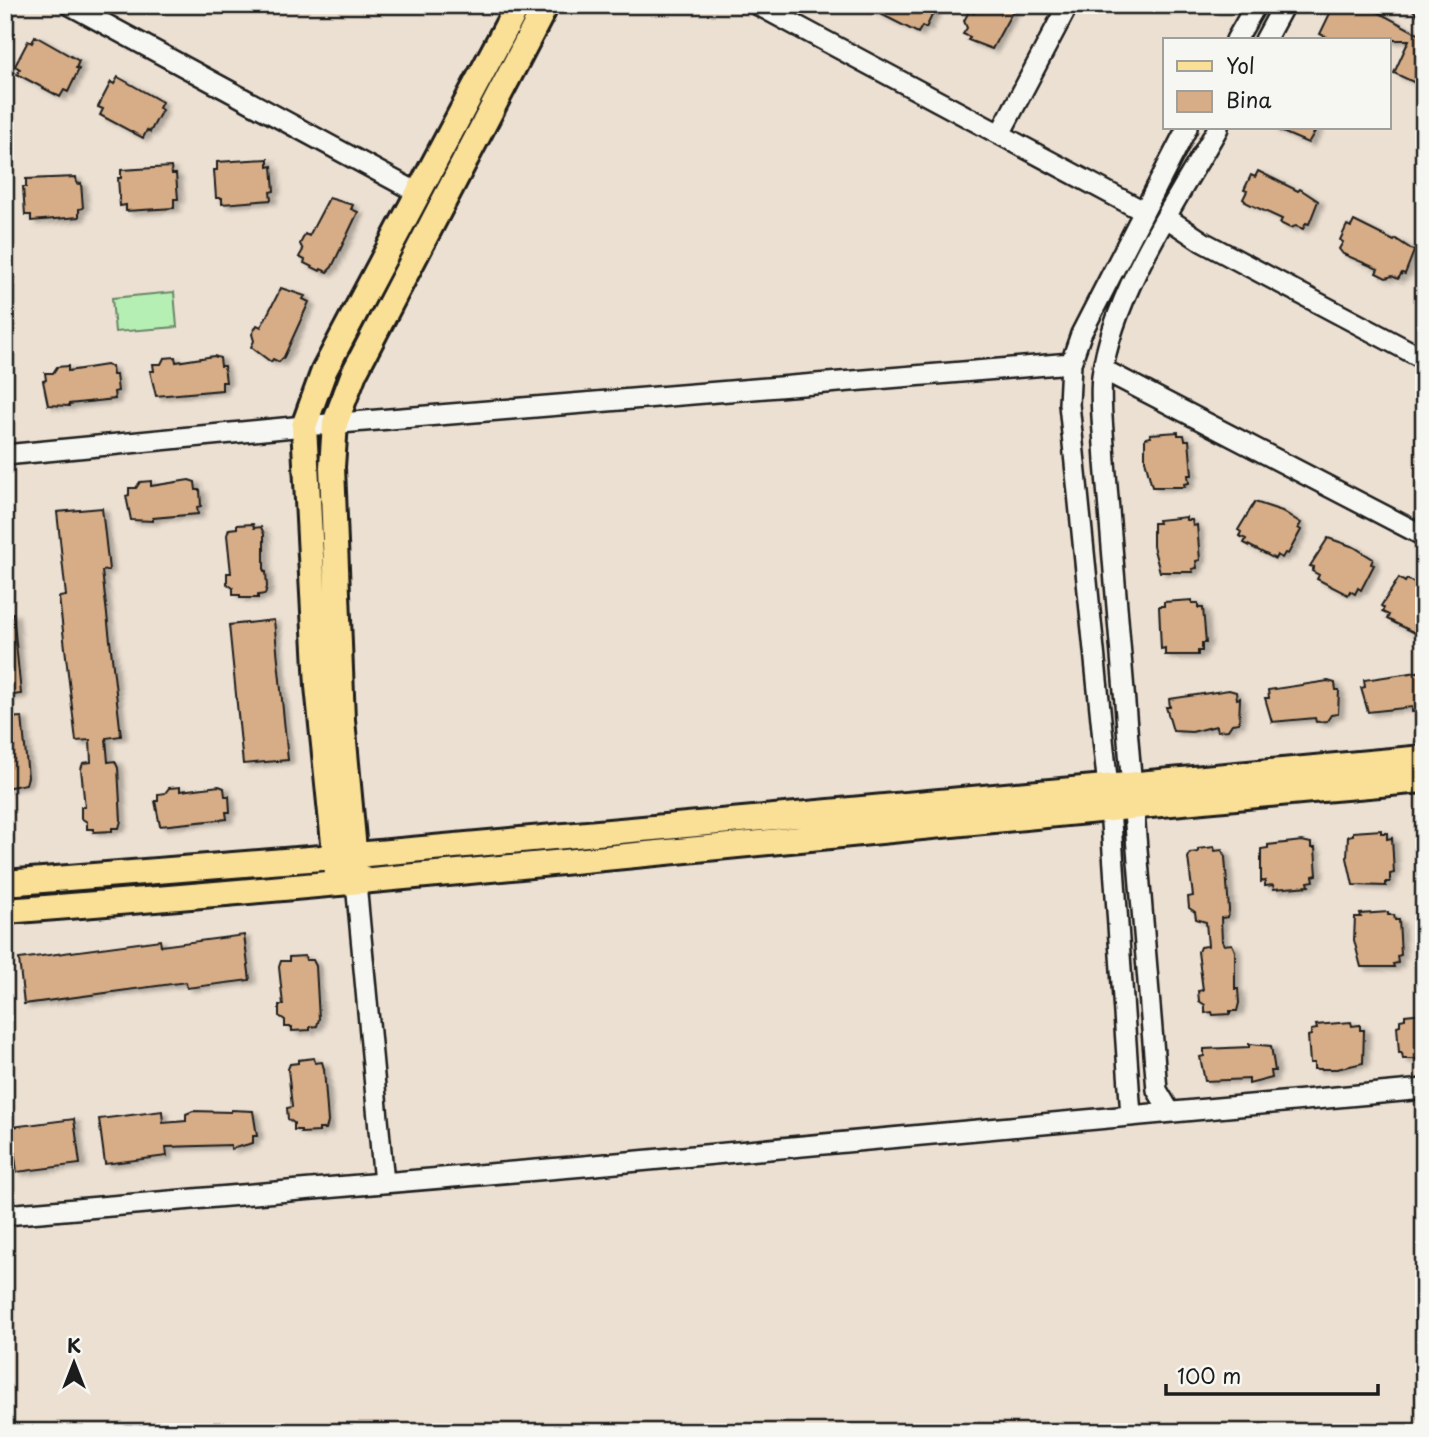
<svg xmlns="http://www.w3.org/2000/svg" width="1429" height="1437" font-family="'Playpen Sans',sans-serif">
	<style>
		.green { fill: #b6efb3; stroke: #698668; stroke-width: 2 }
		.building { fill: #d6ad87; stroke: #1c1c1c; stroke-width: 2; filter: url(#shadow) }
		.lines { fill: none; stroke-linecap: round; stroke-linejoin: round }
		.minor-casing { stroke: #1c1c1c; stroke-width: 24 }
		.major-casing { stroke: #1c1c1c; stroke-width: 30 }
		.minor { stroke: #f6f6f2; stroke-width: 19 }
		.major { stroke: #fadf96; stroke-width: 24 }
	</style>
	<defs>
		<filter id="shadow"><feDropShadow dx="5.5" dy="3" stdDeviation="2" flood-color="#0004"/></filter>
	</defs>
	<rect width="100%" height="100%" fill="#ece0d2"/>
	<filter id="ink" filterUnits="userSpaceOnUse"><feTurbulence type="fractalNoise" baseFrequency=".0143" numOctaves="2"/><feDisplacementMap in="SourceGraphic" scale="14" xChannelSelector="R" yChannelSelector="G"/><feConvolveMatrix kernelMatrix="1 2 1 2 8 2 1 2 1" color-interpolation-filters="sRGB"/></filter>
	<g filter="url(#ink)">
		<!-- green -->
		<path class="green" d="M174,292l3,35 -62,5 -3,-34z"/>
		<!-- building -->
		<path class="building" d="M863,5h74l-11,23 -4,-2 -4,7z
			M987,5h29l-24,44 -24,-9 2,-3 -7,-3 4,-6 -3,-7 5,-10 5,2 3,-5 6,3z
			M1334,5h31l59,32v50l-30,-14 15,-33h-76l-13,-6z
			M35,36l44,25 -3,7 3,1 -11,23 -4,-2 -4,7 -43,-23 3,-5 -5,-3 13,-25 4,2z
			M118,77l44,25 -3,6 3,2 -12,22 -3,-2 -4,8 -43,-23 3,-6 -5,-2 13,-25 3,2z
			M1273,128h44l-9,15z
			M268,159v8l4,-1 2,25 -4,1 1,8 -49,4v-6h-6l-2,-28h3v-8z
			M171,167l1,7h4l2,25h-4v9l-48,3v-6l-6,1 -2,-28h3v-8z
			M1258,171l40,20 2,-2 18,12 -9,23 -3,-1 -3,6 -7,-3 -6,2 -10,-5 2,-4 -35,-16 -4,-4 4,-8 -3,-1 7,-15 4,2z
			M76,177l1,7 4,-1 2,25 -4,1v8l-48,4v-6h-6l-2,-28h3v-8z
			M329,198l24,7 -2,4 7,3 -26,55 -5,5 -6,-3 -1,2 -16,-8 1,-3 -6,-3 4,-7 -3,-6 5,-10 4,2z
			M1354,221l40,20 2,-2 18,12 -9,23 -3,-1 -4,6 -6,-3 -6,2 -10,-5 2,-4 -35,-15 -4,-5 4,-7 -3,-2 7,-15 4,2z
			M281,288l24,8 -2,3 6,3 -25,55 -5,5 -6,-3 -2,3 -20,-15 3,-6 -2,-7 5,-9 4,2z
			M214,356l6,2 1,8h3l2,16h-4v8l-66,6 -6,-25h4l-1,-7h8l3,-6 11,-1 1,5z
			M106,365l6,2 1,8h3l2,16 -4,1 1,7 -46,5v2l-21,-1 -5,-24 3,-1 -1,-7h8l4,-6 11,-1v5z
			M1178,432v3h6l1,5h4l3,35h-4l1,8 -5,1 1,3h-33l-7,-27v-22l6,-1 -1,-3z
			M189,480l6,2 1,8h4l1,16 -4,1 1,7 -45,4v3l-22,-1 -5,-24 3,-1v-7h7l4,-6 11,-1v5z
			M1255,502l27,9 19,12 -3,5 3,2 -13,24 -3,-1 -3,5 -5,-3 -2,4 -31,-16 2,-4 -7,-3 2,-4 -3,-2z
			M102,508l7,62 -7,1 19,165 -15,2 2,24 7,-1 3,7 3,53 -2,7h-7v3l-18,1v-3h-7v-7l-6,-4v-11h4l-4,-38 2,-6 8,-1 -1,-22 -14,1 -17,-144 7,-1 -9,-84z
			M1186,517v3h6l1,6 4,-1 3,35 -4,1 1,7 -5,1 1,3h-33l-7,-26v-23h6l-1,-3z
			M253,524l1,4 7,-1 3,7v38h2l1,15 -2,7 -7,1v3h-18v-3h-7v-7l-6,-4v-11h4l-4,-38 2,-6 8,-1v-3z
			M1328,538l26,9 19,12 -2,5 3,1 -13,25 -3,-2 -3,6 -5,-3 -2,4 -31,-16 2,-4 -7,-4 2,-4 -4,-1z
			M1399,578l6,4 2,-3 17,9v37l-5,10 -32,-16 2,-4 -7,-3 2,-4 -3,-2z
			M1192,600v3h6v5h5l3,35h-4v8h-4v4h-33v-7l-4,1 -2,-43h5v-4z
			M13,613l8,81 -16,2v-82z
			M274,620l14,140 -45,4 -14,-139z
			M1424,671v39l-12,2v-5l-44,5 -7,-24 4,-1 -1,-7z
			M1328,681l7,2 1,7h3l-1,24 -7,1 -4,6 -11,1 -1,-4 -43,4 -7,-24h4l-1,-8z
			M1229,690l7,2 1,7 3,-1 -1,25 -7,1 -4,6 -11,1 -1,-5 -24,6 -19,-1 -7,-24h4l-1,-8z
			M22,717l6,60 -2,7 -21,4v-70z
			M219,786l5,2 1,8h4l1,16h-4l1,7 -67,7 -5,-25h3v-7l7,-1 4,-5 11,-1v4z
			M1381,830v3h6v6l5,-1 2,35 -4,1v8h-4v4l-33,-1 -6,-27 1,-22 5,-1v-3z
			M1302,841l9,2v5h4l2,27 -4,1 1,5 -6,1 1,4 -35,3 -1,-4 -8,1v-5l-4,1v-33l7,-1v-3z
			M1214,847l1,4 7,-1 3,7 4,53 -1,7 -7,1 1,23 2,4 8,-1 3,7v38h3l1,14 -2,8h-7v3l-17,1 -1,-3 -7,1v-8l-6,-4 -1,-10 5,-1 -5,-38 2,-5 8,-1 -2,-24 -10,-3 -1,-7 -6,-4 -1,-11 5,-1 -5,-38 2,-5 8,-1v-3z
			M1388,912v3h6l1,5h4l2,35 -4,1 1,7 -5,1 1,3h-33l-7,-27 1,-23h6l-1,-3z
			M244,935l6,45 -63,8 -1,-6 -162,22 -5,-45 141,-19 1,6z
			M305,956l1,4h7l3,6 3,53 -2,7 -7,1v3l-18,1v-4h-7v-7l-6,-4v-11h4l-4,-38 2,-6h8v-4z
			M1424,1013v46h-21l-1,-6h-3l-2,-27 3,-1v-5l5,-1v-4z
			M1351,1022l1,4 8,-1v5h4l-1,33 -26,6h-23v-6h-4l-2,-27 3,-1v-5l6,-1 -1,-4z
			M1249,1044l22,2 4,25h-4l1,7 -23,6v-5l-44,2 -5,-24 4,-1v-7l45,-2z
			M314,1058l1,5 7,-1 2,7 4,53 -2,7h-7v3l-18,1v-3h-7v-7l-6,-4 -1,-11 5,-1 -4,-38 2,-5 8,-1v-3z
			M231,1110l22,1 4,25h-4v7l-22,6v-4l-65,2 1,9 -62,8 -6,-45 63,-8 1,12 23,-2v-7l7,-3 38,1z
			M74,1119l6,45 -63,8 -6,-45z"/>
		<g class="lines">
			<defs>
				<path id="minor" d="M70,5l350,189
					M758,5l385,206
					M1423,5l1,1
					M1236,40l20,-35
					M1265,40l19,-35
					M1001,132l67,-127
					M1167,218l36,24 221,117
					M1104,370l320,166
					M5,455l299,-29 767,-63
					M356,883l28,300
					M1170,1112l-13,-22 -52,-628c-1,-28 -6,-59 -3,-86 10,-81 76,-178 116,-248
					M1131,1116l-21,-308 -41,-404 2,-41 10,-29 106,-206
					M5,1215l579,-49 840,-77"/>
				<path id="major" d="M337,872l-19,-186 -14,-260 20,-55 194,-366
					M356,872l-14,-152 -10,-253 3,-44 19,-50 192,-368
					M5,883l329,-26 1090,-99
					M5,911c474,-36 946,-90 1419,-131"/>
			</defs>
			<!-- minor casing -->
			<use href="#minor" class="minor-casing"/>
			<!-- major casing -->
			<use href="#major" class="major-casing"/>
			<!-- minor -->
			<use href="#minor" class="minor"/>
			<!-- major -->
			<use href="#major" class="major"/>
		</g>
	</g>
	<!-- margin -->
	<rect width="1429" height="1437" fill="none" stroke="#f6f6f2" stroke-width="28"/>
	<rect x="14" y="14" width="1401" height="1409" fill="none" stroke="#1c1c1c" stroke-width="2.5" filter="url(#ink)"/>
	<!-- legend -->
	<rect x="1163" y="38" width="228" height="91" fill="#f6f6f2" stroke="#9f9f9c" stroke-width="2"/>
	<rect x="1177" y="61" width="35" height="10" fill="#fadf96" stroke="#9f9f9c" stroke-width="2"/>
	<text x="1226" y="74" font-size="21" fill="#1c1c1c">Yol</text>
	<rect x="1177" y="91" width="35" height="21" fill="#d6ad87" stroke="#9f9f9c" stroke-width="2"/>
	<text x="1226" y="108" font-size="21" fill="#1c1c1c">Bina</text>
	<!-- north arrow -->
	<g transform="translate(74 1363)" stroke="#f6f6f2" stroke-width="5" paint-order="stroke">
	<path d="M0-5L12 26L0 18L-12 26Z" fill="#1c1c1c"/>
	<text y="-10" font-size="19" font-weight="bold" text-anchor="middle" fill="#1c1c1c">K</text>
	</g>
	<!-- scale -->
	<path d="M1166 1384v10h212v-10" fill="none" stroke="#1c1c1c" stroke-width="3.5"/>
	<text x="1177" y="1384" font-size="21" fill="#1c1c1c" stroke="#f6f6f2" stroke-width="5" paint-order="stroke">100 m</text>
</svg>
